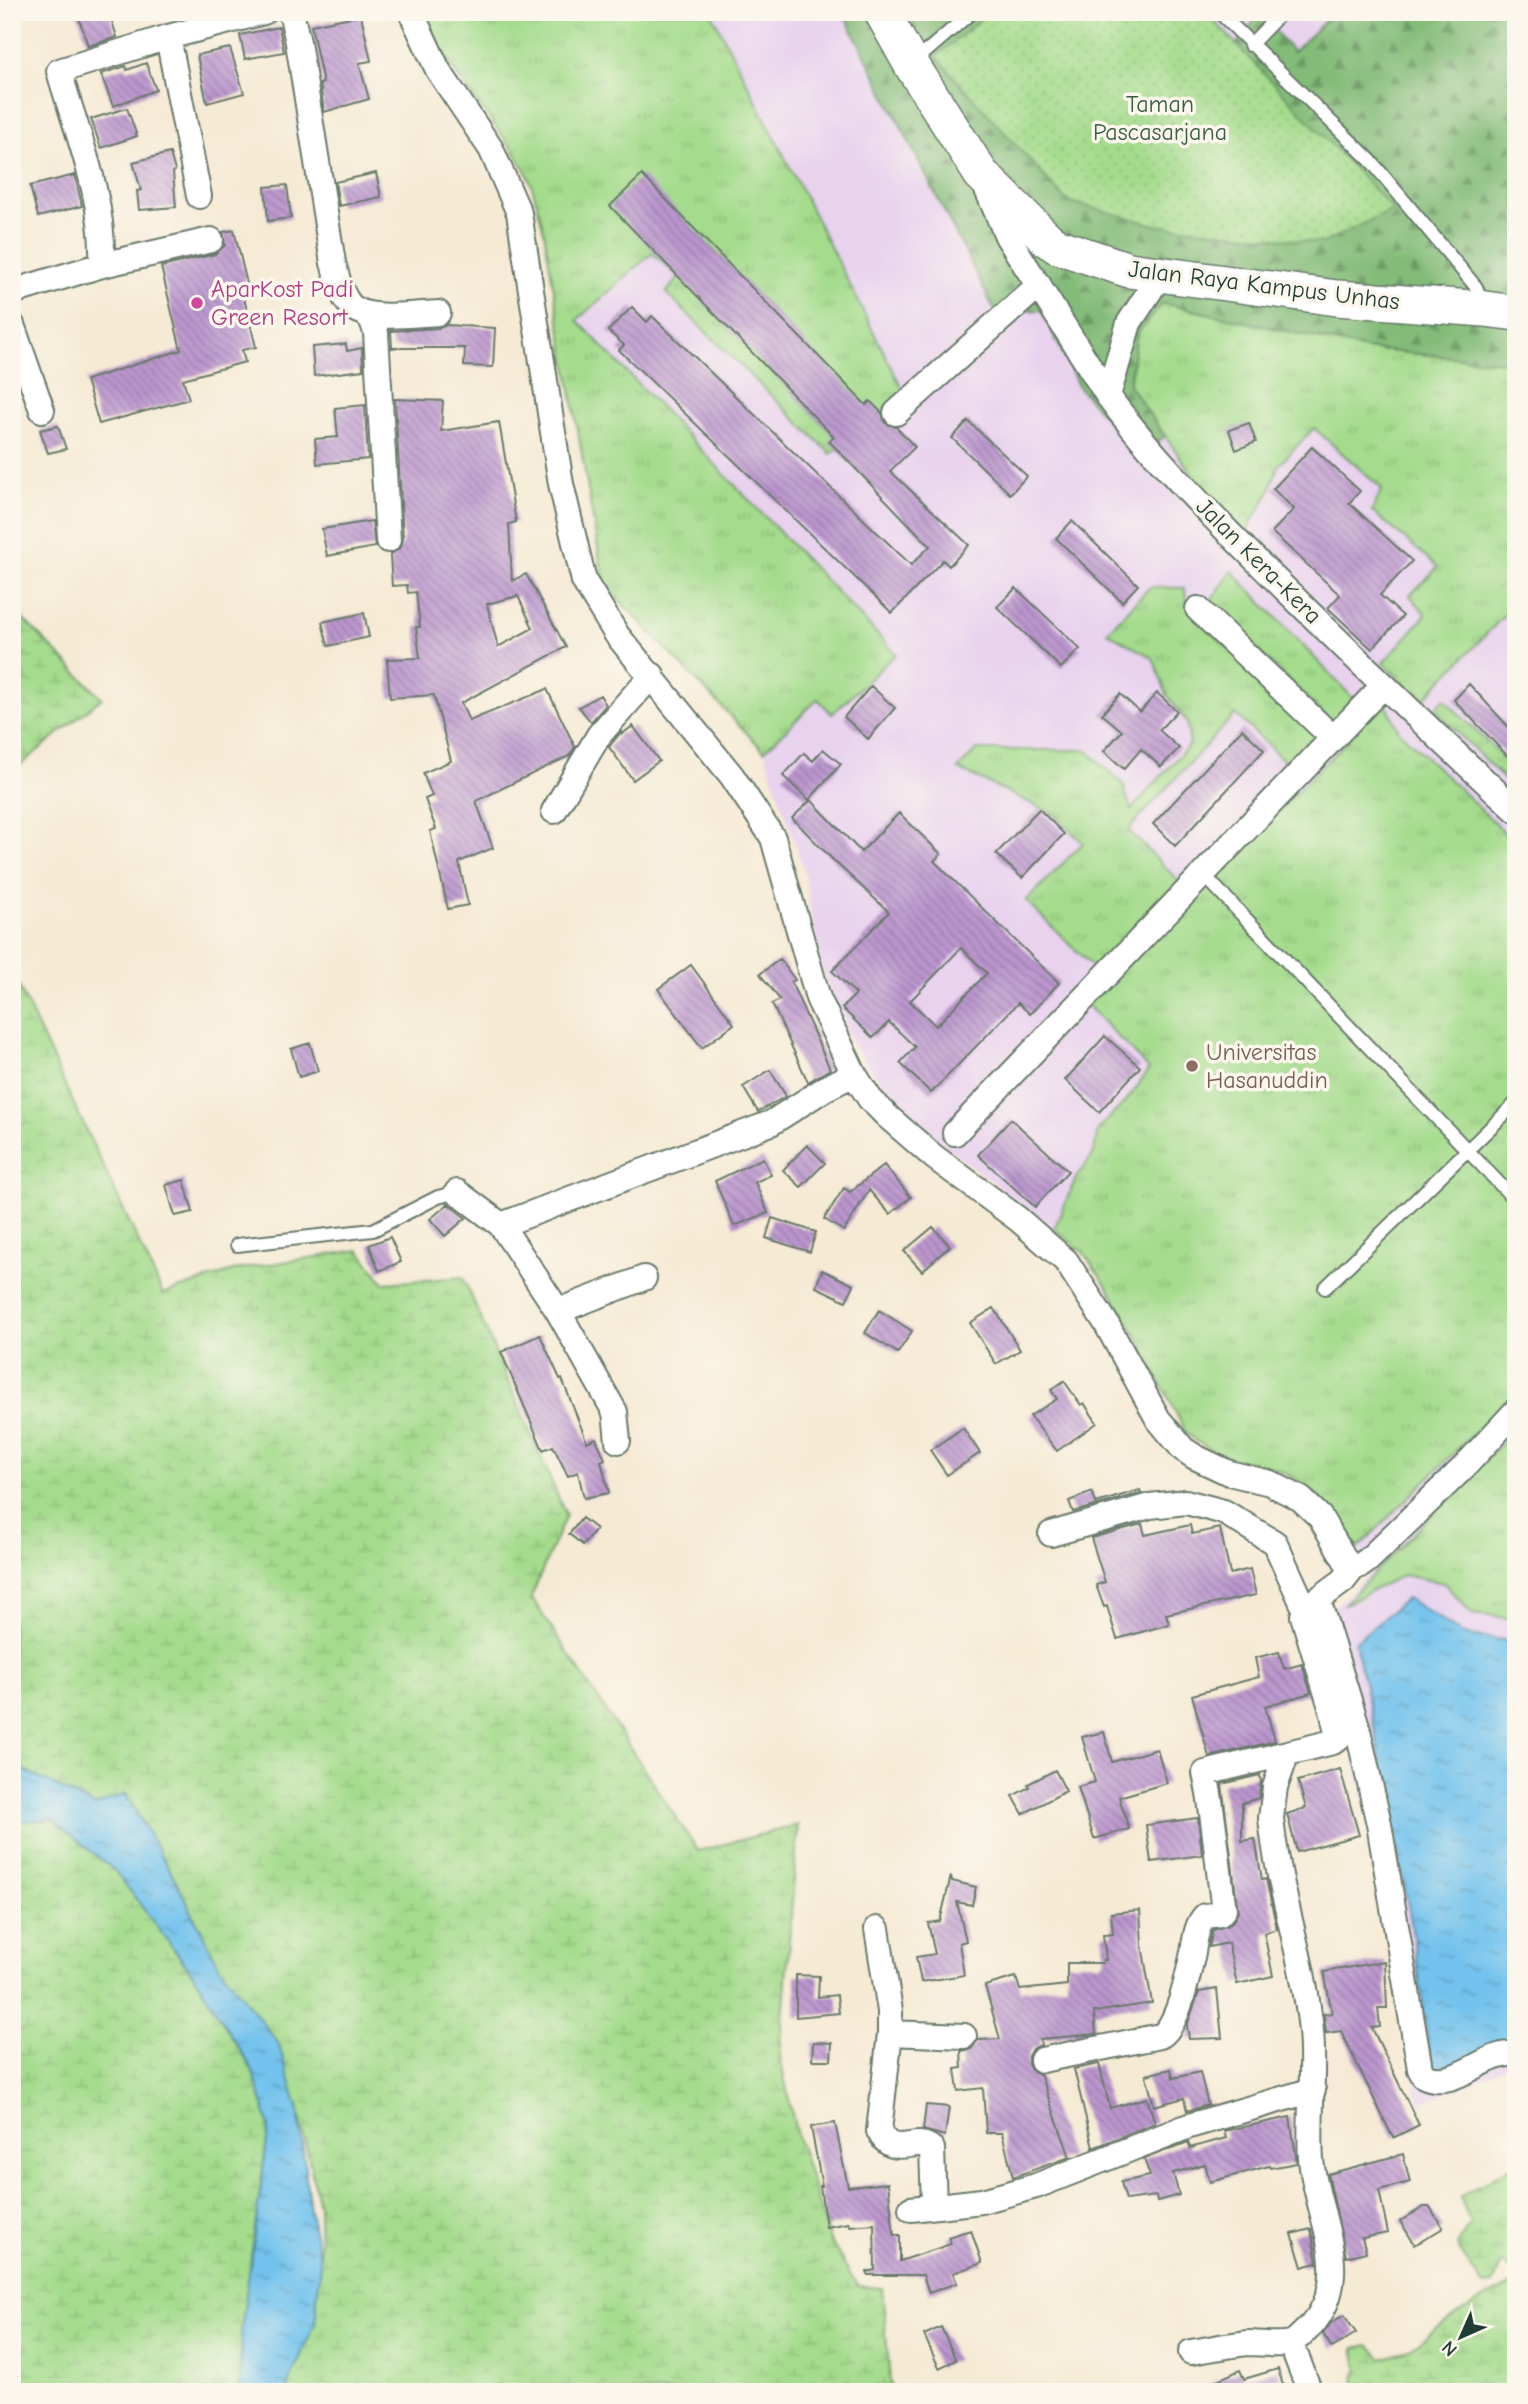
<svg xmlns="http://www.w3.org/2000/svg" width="1528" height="2404" font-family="'Comic Neue',sans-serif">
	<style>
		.built { fill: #e8d2ee }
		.grass { fill: url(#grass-tufts); stroke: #628c60; stroke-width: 2 }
		.forest { fill: url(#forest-firs); stroke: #517c56; stroke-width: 2 }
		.wetland { fill: url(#wetland-marsh); stroke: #628c60; stroke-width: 2 }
		.park { fill: url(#park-dots); stroke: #628c60; stroke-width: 2 }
		.water { fill: url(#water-ripples); stroke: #488090; stroke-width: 2 }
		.building { fill: url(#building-back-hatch); fill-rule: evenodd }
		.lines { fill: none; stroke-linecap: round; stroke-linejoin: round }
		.lane-casing { stroke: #6a7a6c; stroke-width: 16 }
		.street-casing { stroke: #6a7a6c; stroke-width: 28 }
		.secondary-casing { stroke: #6a7a6c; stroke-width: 38 }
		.lane { stroke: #fff; stroke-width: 12 }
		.street { stroke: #fff; stroke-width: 24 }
		.secondary { stroke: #fff; stroke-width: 35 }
		.hotel-dot { fill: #d1479c; stroke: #fbf7ec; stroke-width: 2.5 }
		.education-dot { fill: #8d6e63; stroke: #fbf7ec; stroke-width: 2.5 }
		.labels { text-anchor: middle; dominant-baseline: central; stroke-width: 7; stroke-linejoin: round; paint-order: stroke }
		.park-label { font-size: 24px; fill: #3a5d46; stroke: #fbf7ec }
		.street-label { font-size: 24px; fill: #1f3d34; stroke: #fbf7ec }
		.hotel-label { font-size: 24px; fill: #b23c85; stroke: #fbf7ec; text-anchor: start }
		.education-label { font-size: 24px; fill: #785e54; stroke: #fbf7ec; text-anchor: start }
	</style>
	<defs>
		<pattern id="grass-tufts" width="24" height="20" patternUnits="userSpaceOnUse" patternTransform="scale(1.75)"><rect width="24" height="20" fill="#a4db8c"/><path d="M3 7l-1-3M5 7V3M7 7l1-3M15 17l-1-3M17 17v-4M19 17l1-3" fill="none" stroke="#8dbd79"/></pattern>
		<pattern id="forest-firs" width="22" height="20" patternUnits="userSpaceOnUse" patternTransform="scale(1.75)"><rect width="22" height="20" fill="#83bb78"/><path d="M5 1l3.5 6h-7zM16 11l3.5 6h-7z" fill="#6b9963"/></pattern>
		<pattern id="wetland-marsh" width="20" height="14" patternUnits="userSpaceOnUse" patternTransform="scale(1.75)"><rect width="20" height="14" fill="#a4db8c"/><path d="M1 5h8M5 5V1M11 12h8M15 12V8" fill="none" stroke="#8dbd79"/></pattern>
		<pattern id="park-dots" width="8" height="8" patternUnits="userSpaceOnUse" patternTransform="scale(1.75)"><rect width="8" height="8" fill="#a4db8c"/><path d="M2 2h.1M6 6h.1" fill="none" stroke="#8dbd79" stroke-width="1.8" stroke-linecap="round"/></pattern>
		<pattern id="water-ripples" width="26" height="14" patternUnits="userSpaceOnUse" patternTransform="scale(1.75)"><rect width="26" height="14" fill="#72c2ed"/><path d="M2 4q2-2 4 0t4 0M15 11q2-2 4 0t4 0" fill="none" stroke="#5d9fc1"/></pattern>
		<pattern id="building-back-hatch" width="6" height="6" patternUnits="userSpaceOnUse" patternTransform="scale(1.75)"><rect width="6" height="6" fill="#bb96ce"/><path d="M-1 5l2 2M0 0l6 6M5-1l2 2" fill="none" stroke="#977ca8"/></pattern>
	</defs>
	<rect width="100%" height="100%" fill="#fbf7ec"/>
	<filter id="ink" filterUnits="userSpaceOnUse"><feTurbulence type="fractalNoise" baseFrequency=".0143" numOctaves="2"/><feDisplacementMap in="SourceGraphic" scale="14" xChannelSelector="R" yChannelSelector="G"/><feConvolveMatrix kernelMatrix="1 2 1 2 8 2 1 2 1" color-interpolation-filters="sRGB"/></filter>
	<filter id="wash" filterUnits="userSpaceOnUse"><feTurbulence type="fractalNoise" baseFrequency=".00686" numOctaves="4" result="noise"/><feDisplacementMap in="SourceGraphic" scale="28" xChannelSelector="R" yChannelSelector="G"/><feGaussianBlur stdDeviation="1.57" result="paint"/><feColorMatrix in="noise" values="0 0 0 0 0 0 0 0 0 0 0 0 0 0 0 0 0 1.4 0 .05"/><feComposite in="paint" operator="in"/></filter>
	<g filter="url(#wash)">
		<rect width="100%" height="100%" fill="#f5ead4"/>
		<!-- built -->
		<path class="built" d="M425,12h1091v2056l-8,-2 -51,23 -39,14 -46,-278 -59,-208 22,-11 41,-39 -19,-18 -27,-43 -31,-25 -21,-11 -38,-8 -43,-19 -11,-10 -48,-95 -55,-86 -157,-121 -40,-40 -35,-50 -31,-76 -17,-98 -39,-116 -160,-167 -60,-352 -10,-37 -7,-21 -14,-24 -53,-73z"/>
		<!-- grass -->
		<path class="grass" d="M425,12h286l194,382 -74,60 -165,-161 13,-16 -27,-24 -75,67 319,334 -64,60 -14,-15 -54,52 -160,-167 -60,-352c-5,-19 -9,-39 -16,-57 -8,-16 -19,-31 -30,-45 -26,-36 -61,-74 -73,-118z
			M1162,303l204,46 150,14v240l-94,98 -39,-38 43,-48 -16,-20 28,-28 -66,-56 10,-22 -68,-61 -36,38 -8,25 -24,41 -37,-34 -80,-113 8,-52z
			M1232,571l138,145 15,-14 14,29 117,112v548l-159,158c-21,-33 -39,-63 -78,-78 -12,-5 -25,-5 -37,-9 -19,-6 -42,-16 -56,-29l-48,-95 -29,-49 -26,-37 -29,-23 22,-51 17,-23 5,-25 34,-36 17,-25 -63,-65 263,-265 -140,-136z
			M1150,587l34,1 7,25 130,123 -29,32 -57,-54 -107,116 52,52 -86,86 -68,-67 57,-58 -29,-29 -96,-45 19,-19h109l37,34 8,26 59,-66 -3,-22 -20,-27 -14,-37 -46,-26z
			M1444,699l72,72v20l-82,-82z
			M1516,1429v190l-44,-5 -28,-31 -41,-8 -60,30z"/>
		<!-- forest -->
		<path class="forest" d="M843,12h146l-52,45 317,8 -18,-20 24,-32 33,39 41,-40h182v351l-150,-14 -204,-46 -25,30 -8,52 36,51 -26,20 -60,-68 -37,-78 -47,1z"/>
		<!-- wetland -->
		<path class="wetland" d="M17,613l85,85 -90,74v-158z
			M12,972l151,322 76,-25 120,-19 25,33 79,-6 103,238 -35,82 167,254 100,-26 -18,233 16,74 34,108 27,46 25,2 9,104h-604l4,-15 24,-53 5,-64 -1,-54 -21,-99 -20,-64 -59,-77 -43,-85 -50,-87 -31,12 -83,-42z
			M52,1819l63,51 79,106 58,93 17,56 -28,207 -1,60h-228v-570z
			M1516,2164v111l-14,-12 -9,21 -10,1 -26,-39 13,-23 -10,-26z
			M1516,2282v110h-158l-4,-12 5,-11 -5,-21 15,-3 13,13 26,-8 50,-37z"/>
		<!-- park -->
		<path class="park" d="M989,12h217l187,198 -70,33 -168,-18 -88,-24 -131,-144z"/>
		<!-- water -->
		<path class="water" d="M1407,1598l56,36 53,8v403l-25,4 -59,22 -21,-150 -36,-190 -20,-89z
			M12,1764l83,42 30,-12 51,87 43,85 59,77 20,64 12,104 10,50 -5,63 -24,53 -4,15h-47l1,-60 28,-207 -17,-56 -58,-93 -79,-105 -63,-52 -40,3z"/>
		<g id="blocks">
			<!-- building -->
			<path class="building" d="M77,12h32l8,25 -29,9z
				M361,15l10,46 -12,2 10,36 -45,13 -4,-28 3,-1 -12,-58z
				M279,27l5,25 -39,7 -5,-24z
				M230,48l14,45 -37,10 -10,-48z
				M146,63l10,27 -43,16 -12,-32 25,-8 1,4z
				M127,108l10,28 -36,12 -10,-29z
				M170,153l5,18 -2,1 3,35 -37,3 -2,-19 4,-1 -8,-28z
				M376,173l5,24 -42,9 -4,-24z
				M75,175l7,31 -44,11 -8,-31z
				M642,175l224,230 4,-4 12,12 3,10 11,4 19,20 -25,24 79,74 -20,21 -6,-6 -51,53 -273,-263 5,-5 -16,-14 24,-24 15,15 5,-6 259,249 19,-19 -101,-105 5,-4 -224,-231z
				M287,185l4,33 -23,3 -3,-34z
				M234,230l14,58 -6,2 14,57 -14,3 3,12 -62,17 6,20 -90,25 -13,-44 95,-30 -20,-83 54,-13 10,-9 -2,-13z
				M447,325l48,3 -2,39 -29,-1 1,-18h-73l-1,-17 48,-3z
				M346,344l1,7 15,-3 1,22 -49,6 -2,-29z
				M395,399l48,2 -2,30 58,-9 17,100 -7,2 3,57 14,-7 40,73 -105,56 8,18 78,-32 28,58 -6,9 -93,45 17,47 -34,14 9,43 -20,4 -18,-78 6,-2 -11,-30 7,-3 -9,-23 28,-12 -17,-66 -44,3 -3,-39 33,-1 -4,-31h4l-4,-35 -8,1 -1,-8 -15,1 -2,-31 11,-8 2,-8zM518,596l15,32 -35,19 -11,-43z
				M365,405l3,54 -51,5 -2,-25 23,-2 -3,-29z
				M968,421l59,55 -17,18 -58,-56z
				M1249,423l7,19 -20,8 -7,-20z
				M58,426l8,23 -18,4 -8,-23z
				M1312,447l48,44 -11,12 63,58 -32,34 23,21 -31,33 -44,-41 12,-13 -68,-63 22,-23 -21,-20z
				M372,521l3,26 -48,9 -5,-27z
				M1072,521l66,64 -16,17 -66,-64z
				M1016,588l64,61 -19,19 -64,-61z
				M364,613l5,24 -41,9 -6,-24z
				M1469,684l47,51v30l-62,-65z
				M871,686l24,22 -27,31 -24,-22z
				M1157,693l20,18 -18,19 20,18 -18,19 -20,-18 -17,20 -20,-18 18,-20 -20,-17 18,-20 20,18z
				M600,695l6,10 -15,17 -12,-15z
				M633,726l26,35 -26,19 -24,-33 12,-15 1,2z
				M1242,729l22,21 -89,96 -22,-22z
				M823,749l18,15 -32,36 -26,-24 21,-23 9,8z
				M811,800l50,52 38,-39 42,41 -7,7 125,122 -29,31 -12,-11 -87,90 -31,-30 15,-16 -26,-25 -16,16 -31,-30 14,-14 -24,-23 57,-59 -56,-52 -41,-42zM961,948l26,25 -51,53 -26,-25z
				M1039,809l25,25 -42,44 -26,-24z
				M780,959l15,21 -4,2 39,87 -22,13 -36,-78 8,-4 -20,-26z
				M691,965l43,59 -32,24 -44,-59z
				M1105,1036l35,31 -41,45 -34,-32z
				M310,1043l8,28 -19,6 -8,-28z
				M770,1070l16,26 -28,16 -15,-25z
				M1011,1119l57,52 -33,36 -57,-52z
				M807,1145l18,18 -24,24 -18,-17z
				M763,1158l8,17 -16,7 13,31 -34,13 -19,-45z
				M884,1165l27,32 -21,17 -21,-24 -25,41 -20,-12 20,-31 6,4z
				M184,1180l9,32 -18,4 -9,-31z
				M448,1204l18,14 -21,18 -15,-17z
				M772,1218l44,14 -6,20 -44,-14z
				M933,1227l17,19 -28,25 -18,-20z
				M390,1237l11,25 -22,9 -10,-26z
				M822,1270l32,15 -8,16 -30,-14z
				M994,1308l26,42 -24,14 -26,-41z
				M879,1310l33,21 -14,22 -33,-20z
				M540,1335l20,44h2l25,63 9,-4 9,21 -4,2 8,32 -25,5 -6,-26 -10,4 -15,-30 -10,4 -42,-98z
				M1064,1381l17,24 3,-2 13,20 -40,28 -27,-35 27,-17 -6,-9z
				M963,1428l17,25 -33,22 -17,-25z
				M1140,1490l1,3 -68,19 -4,-11 23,-9 4,11z
				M582,1518l14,11 -13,16 -14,-11z
				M1142,1524l3,11 45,-10 2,9 28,-6 10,46 20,-5 6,26 -90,19 3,10 -52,15 -10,-33 -3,1 -8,-22 9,-3 -14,-44z
				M1279,1652l5,17 18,-5 9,29 -46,13 10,35 -66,16 -17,-62 67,-18 -4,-19z
				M1104,1732l8,30 45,-13 10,34 -48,14 10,32 -35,10 -16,-52 17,-5 -13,-45z
				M1340,1769l19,66 -62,17 -10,-38 19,-6 -8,-27z
				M1055,1770l11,21 -43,23 -10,-18 16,-9 -1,-3z
				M1260,1775l1,6 -2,17 -17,5v38l13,-2 7,41 4,-1 11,50 -13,4 9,43 -36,8 -9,-41 -19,4 4,-17 18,-6 7,-12 -16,-128z
				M1198,1818l4,37 -51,7 -5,-37z
				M951,1876l1,5 24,6 -4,18 -15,-3 9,39 -7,2 5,32 -43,7 -5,-25 19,-3 -7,-31 12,-2z
				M1140,1910l2,35 10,58 -58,9 2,22 -56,5 1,6 -9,4 -4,7v8l3,6 9,4 30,83 -57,20 -11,-44h-16l-3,-45 -25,3 -3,-22 7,-1 -1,-17 10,-2 7,-9 22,-1 -15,-53 31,-9 4,13 47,-5v-22h36v-3h3l-3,-25 10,-1 -2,-21z
				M1385,1961l2,47h-9l2,19 -8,1 47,97 -26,13 -52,-107 -15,2 -2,-19 8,-1 -8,-41z
				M796,1975l23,1 -1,21 19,-2 2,18 -43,4z
				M1217,1989l5,49 -33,1 -2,-13 12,-34z
				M813,2042l19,1 -1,17h-19z
				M1099,2064l11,44 37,-10 8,25 -62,25 -19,-79z
				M1171,2069l2,9 27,-6 8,33 -21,6 -3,-13 -30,8 -8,-31z
				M926,2105l23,2 -4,29 -22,-6z
				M1290,2117l7,46 -27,5 -1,-2 -59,16 -5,-18 -32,9 6,22 -22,6 -1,-5 -30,4 -5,-18 29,-6 -6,-17 44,-17 2,6 36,-10 -2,-7z
				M835,2123l13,64 40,-4 6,52h6v26l51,-17 -3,-7 23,-7 11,33 -29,10 4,10 -28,10 -6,-18h-55l-1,-3 8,-2 -1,-46 -24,2 -1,-3 -23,4 -6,-41h2l-11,-59z
				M1403,2154l7,28 -31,8 9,43 -26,5 4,14 -20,5 -18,-83z
				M1424,2207h6l13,21 -28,17 -15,-24z
				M1311,2229l6,34 -15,4 -10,-33z
				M1344,2315l12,18 -24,15 -9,-14 8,-11z
				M941,2327l15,33 -17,8 -15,-33z
				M1278,2369l7,23h-94l49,-22 4,9z"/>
		</g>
	</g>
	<g filter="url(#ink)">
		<use href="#blocks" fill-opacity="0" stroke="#6a7a6c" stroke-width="2"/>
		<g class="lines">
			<defs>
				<path id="lane" d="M1219,12l152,149 105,126 7,18
					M1250,45l32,-33
					M914,62l58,-50
					M1203,874l313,327
					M237,1245l136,-15 65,-33 19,-5
					M1325,1288l191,-185"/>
				<path id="street" d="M291,12l7,30 35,221c4,13 7,31 17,42 16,17 64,9 88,8
					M411,12l27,58 53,79 28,64 42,271 23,97 33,54 115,141 41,62 45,160 36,76 16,25 18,18 46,40 84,62 48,42 40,62 52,96 25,30 12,8 34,16 41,10 31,16 19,18 27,46 7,4
					M168,37l31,159
					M985,185l22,51 101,160
					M102,265c3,-67 -25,-131 -43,-194l109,-34 96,-25
					M1161,274l-32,49 -21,73c49,67 110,126 169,185 79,78 158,154 239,229
					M12,292l90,-27 109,-25
					M367,315l5,5 4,13 12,207
					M12,325l30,85
					M896,413l143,-128
					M1198,609l135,129
					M554,811l45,-76 53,-60
					M955,1133l428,-447
					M457,1192l44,33 57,86 57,101 3,29
					M501,1225l270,-102 55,-35 28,-14
					M558,1311l86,-33
					M1051,1534l99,-28 36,-4 38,10 51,31 30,66
					M1318,1600l39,126 22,98 41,245 4,7c32,15 59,-25 92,-22
					M877,1929l13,82v22
					M1042,2060l118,-24c17,-7 28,-60 32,-79 3,-13 3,-31 13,-41l15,-2 4,-5c-7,-45 -9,-91 -19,-136l128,-31 5,-4 -5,-24 -30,-98 2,-7 38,-28 11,-14 7,-2 7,-5 96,-93 52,-56
					M934,2206l-2,-57c-16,-15 -39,12 -53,-18l11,-98 74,3
					M911,2209l71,-8 54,-15 153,-60 124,-36
					M1291,2343l19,49
					M1191,2352c19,-3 38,-7 57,-9 13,0 31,3 43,0 6,-2 15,-13 20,-17 45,-51 5,-111 0,-167 -3,-42 4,-85 0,-128 -7,-72 -33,-141 -40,-213l4,-31 12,-34"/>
				<path id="secondary" d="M882,12l29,52 70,110 67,66 9,6 72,24 208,28 148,11 31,4"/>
			</defs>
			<!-- lane casing -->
			<use href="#lane" class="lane-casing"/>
			<!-- street casing -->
			<use href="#street" class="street-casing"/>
			<!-- secondary casing -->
			<use href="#secondary" class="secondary-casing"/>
			<!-- lane -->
			<use href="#lane" class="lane"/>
			<!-- street -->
			<use href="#street" class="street"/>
			<!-- secondary -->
			<use href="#secondary" class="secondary"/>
		</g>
	</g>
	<!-- markers -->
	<circle class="hotel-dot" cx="197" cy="303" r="7"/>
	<circle class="education-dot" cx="1192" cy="1066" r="7"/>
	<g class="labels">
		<!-- park labels -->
		<g class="park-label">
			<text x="1160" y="104">Taman<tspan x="1160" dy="28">Pascasarjana</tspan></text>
		</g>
		<!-- street labels -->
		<g class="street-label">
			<text transform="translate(1264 285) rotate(7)">Jalan Raya Kampus Unhas</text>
			<text transform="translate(1259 561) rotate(45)">Jalan Kera-Kera</text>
		</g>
		<!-- hotel labels -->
		<g class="hotel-label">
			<text x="211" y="289">AparKost Padi<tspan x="211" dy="28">Green Resort</tspan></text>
		</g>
		<!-- education labels -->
		<g class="education-label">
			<text x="1206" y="1052">Universitas<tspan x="1206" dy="28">Hasanuddin</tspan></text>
		</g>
	</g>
	<!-- margin -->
	<rect width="1528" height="2404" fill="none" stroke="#fbf7ec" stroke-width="42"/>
	<!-- north arrow -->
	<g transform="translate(1461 2337) rotate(225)" stroke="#fbf7ec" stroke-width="5" paint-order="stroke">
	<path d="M0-5L12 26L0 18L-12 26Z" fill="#1f3d34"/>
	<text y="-10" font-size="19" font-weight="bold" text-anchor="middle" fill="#1f3d34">N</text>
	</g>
</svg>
